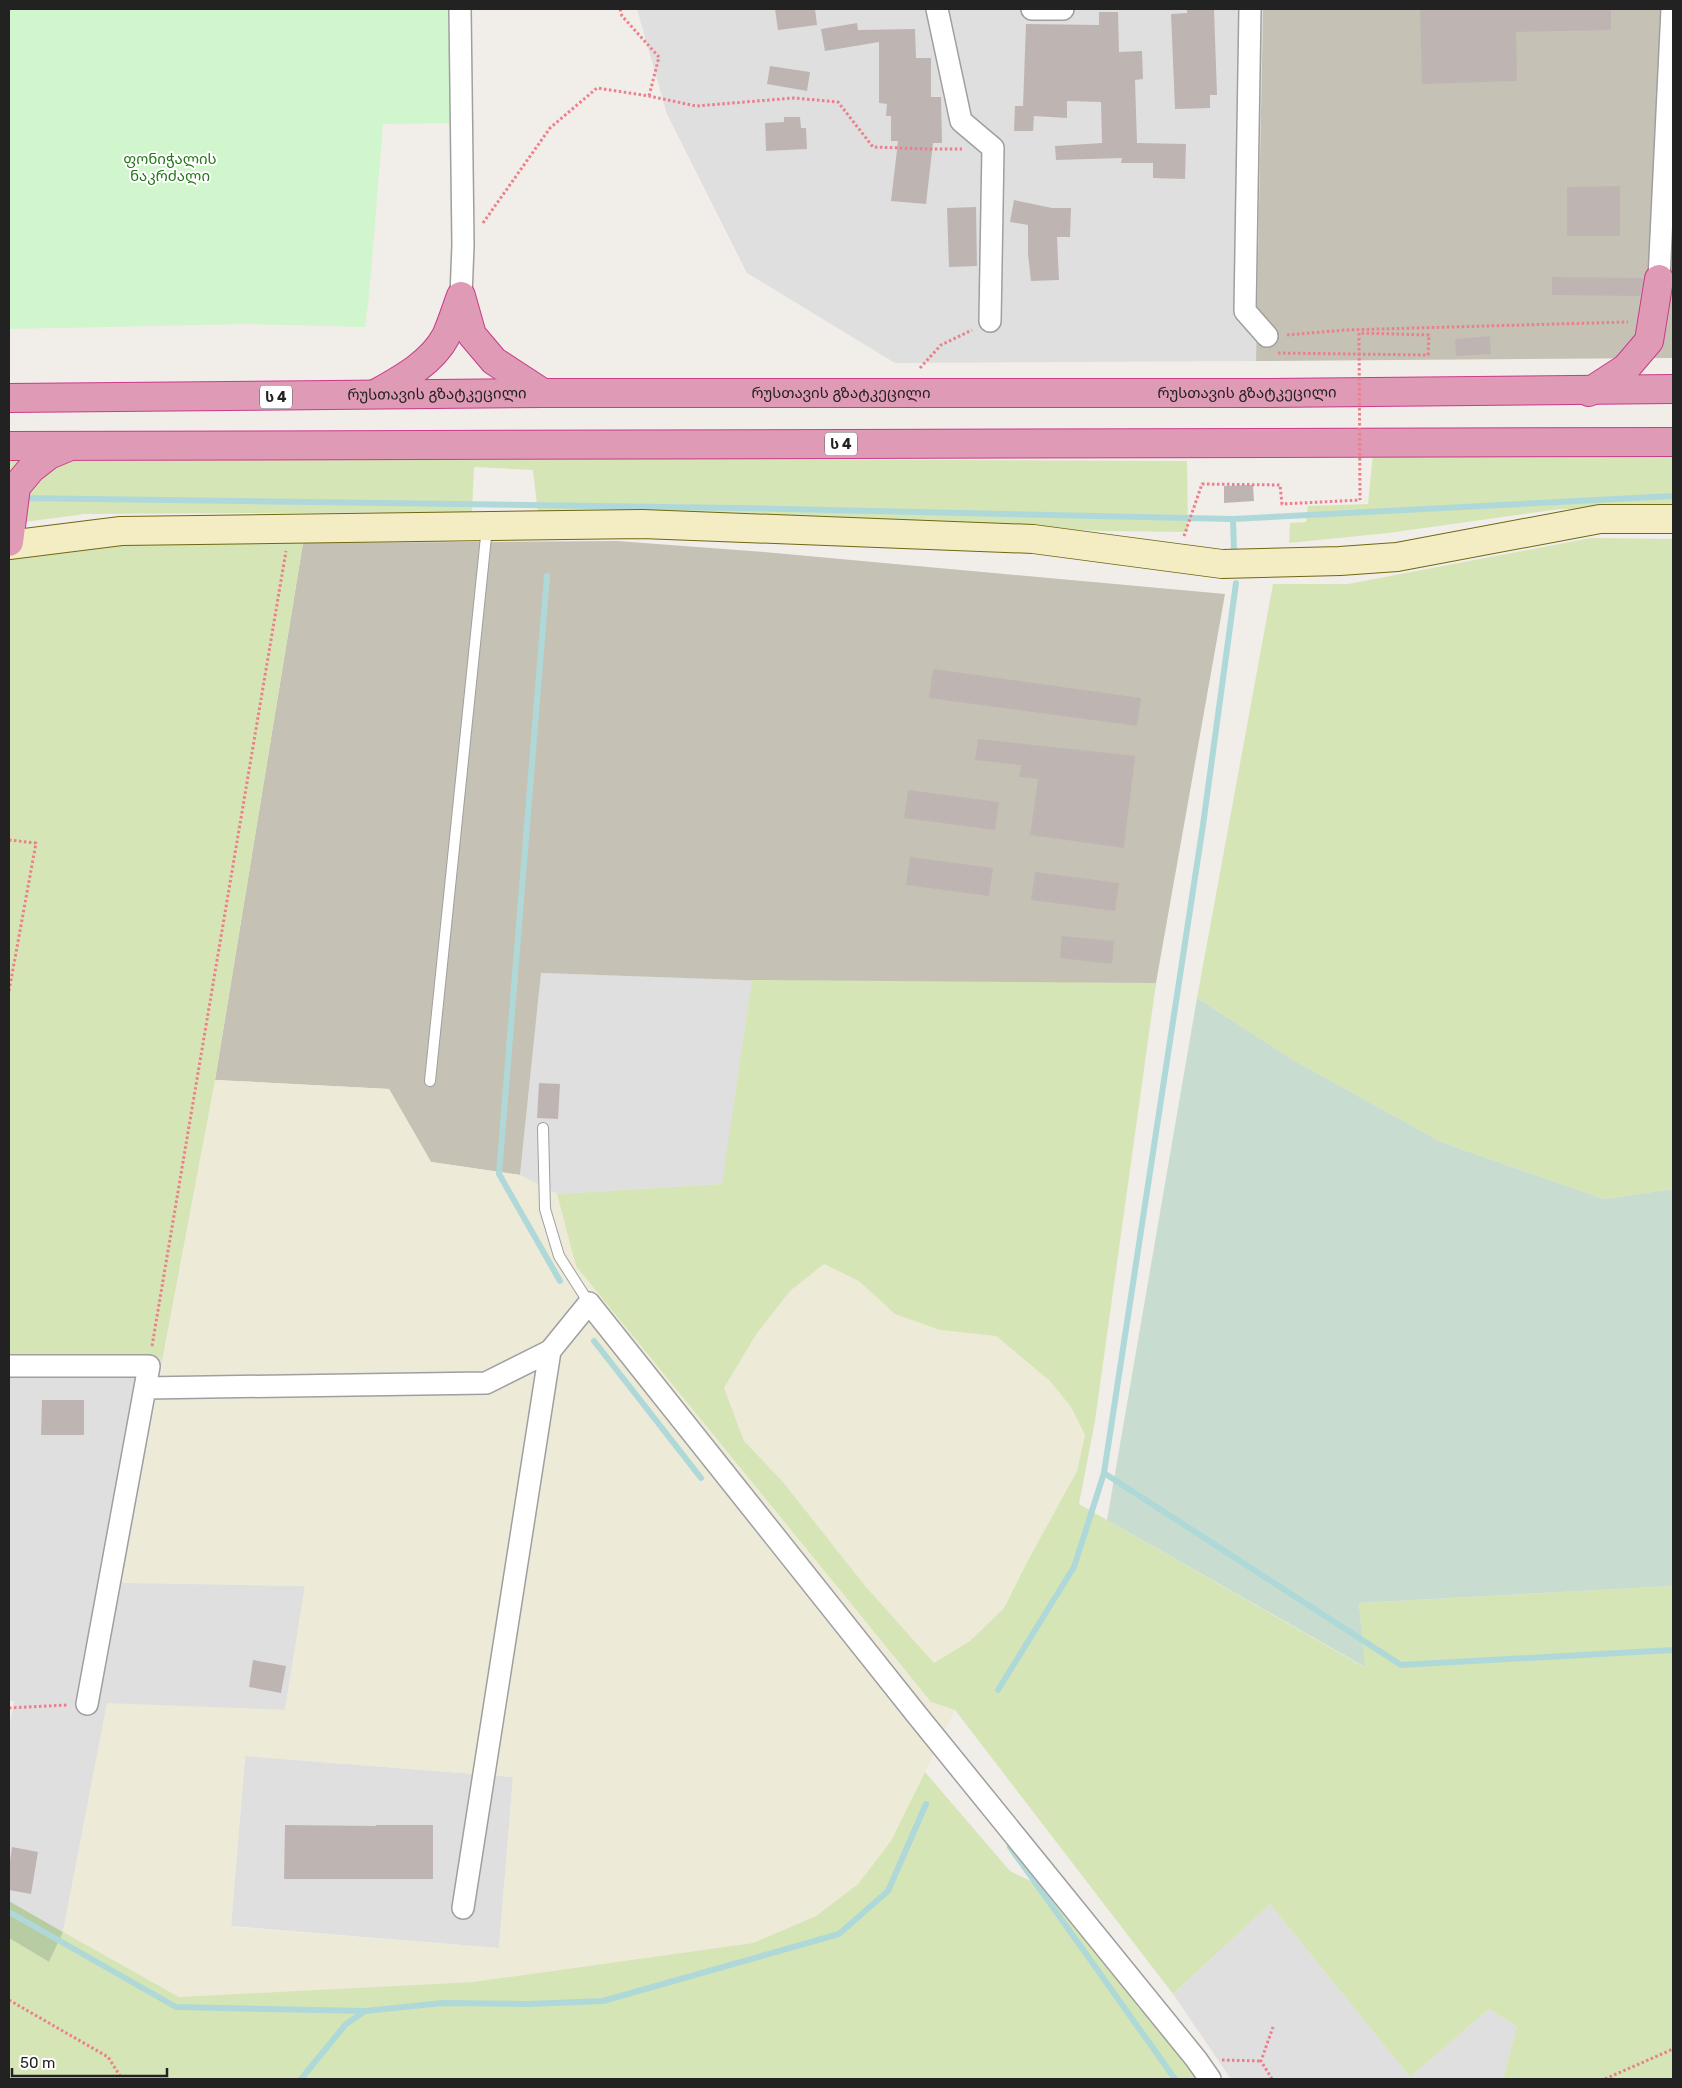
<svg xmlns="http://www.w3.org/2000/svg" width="1682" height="2088" font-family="Rubik,'Noto Sans Georgian',sans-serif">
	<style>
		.residential { fill: #dfdfdf }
		.construction { fill: #c5c2b5 }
		.farmland { fill: #edead7; fill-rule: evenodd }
		.grass { fill: #d6e5b5; fill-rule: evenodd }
		.forest { fill: #b7cca3 }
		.wetland { fill: #c8ddcf }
		.park { fill: #d1f5cc }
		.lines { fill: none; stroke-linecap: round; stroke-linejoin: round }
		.stream { stroke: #afd9d9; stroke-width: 6 }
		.building { fill: #beb5b2 }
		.lane-casing { stroke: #9f9f9f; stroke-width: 12 }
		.street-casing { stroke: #9f9f9f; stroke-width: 24 }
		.secondary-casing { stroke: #706711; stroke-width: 30 }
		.highway-casing { stroke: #ca3b8a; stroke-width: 30 }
		.path { stroke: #ec7f8a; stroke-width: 3; stroke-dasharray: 2.5 2.5; stroke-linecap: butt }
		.lane { stroke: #fff; stroke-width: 10 }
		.street { stroke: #fff; stroke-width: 21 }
		.secondary { stroke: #f4edc4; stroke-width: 28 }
		.highway { stroke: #df9ab5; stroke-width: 28 }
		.path-bridge { stroke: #ec7f8a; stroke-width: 3; stroke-dasharray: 2.5 2.5; stroke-linecap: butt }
		.labels { text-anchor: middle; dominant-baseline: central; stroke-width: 4; stroke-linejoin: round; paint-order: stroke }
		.shield { fill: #fff; stroke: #646464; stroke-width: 1 }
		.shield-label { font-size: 14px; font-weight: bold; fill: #222 }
		.park-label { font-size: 15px; fill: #247718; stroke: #fff }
		.street-label { font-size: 15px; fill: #222; stroke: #fff }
	</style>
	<rect width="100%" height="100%" fill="#f1ede9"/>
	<!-- residential -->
	<path class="residential" d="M637,9h626l-7,352 -361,2 -148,-90 -80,-159z
		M541,973l211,7 -29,204 -166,10 -37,-19z
		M9,1355l154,2 -41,225 183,4 -20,124 -178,-6 -44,228 -54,-31v-172l5,-28h-5z
		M245,1756l268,21 -14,171 -268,-22z
		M1270,1904l140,173 79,-68 28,18 -14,52h-272l-58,-85z"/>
	<!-- construction -->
	<path class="construction" d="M1263,9h410v349l-417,3z
		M617,541l147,11 461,42 -71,400 -613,-21 -21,202 -89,-13 -42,-73 -174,-9 88,-537z"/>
	<!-- farmland -->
	<path class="farmland" d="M215,1080l174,9 42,73 89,13 37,19 19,72 354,436 25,8 -64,131 -33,43 -42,32 -63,27 -280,39 -294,15 -116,-65 44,-229 178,7 20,-124 -183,-3zM245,1756l268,21 -14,171 -268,-21z
		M824,1264l35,17 36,33 45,16 55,6 55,45 21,26 14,28 -8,36 -52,95 -21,42 -34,33 -36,22 -68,-76 -83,-105 -39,-41 -20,-53 31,-52 35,-45z"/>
	<!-- grass -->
	<path class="grass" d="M1673,453v53l-113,3 -172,24 -99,10 1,-20 16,-1 2,-16 60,-2 5,-50z
		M9,456l1178,5 1,71 -84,-1 -361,-13 -205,-4 -5,-44 -59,-3 -2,45 -387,2 -76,10z
		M1591,538l82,1v650l-69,10 -163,-57 -146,-81 -98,-63 76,-414h75z
		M122,540l181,3 -88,537 -52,277 -154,-2v-797z
		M752,980l404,3 -61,438 -16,83 285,163 -5,-64 314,-17v493h-170l14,-52 -28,-18 -79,68 -140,-173 -97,90 -218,-284 -24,-8 -355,-436 -19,-72 165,-10zM824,1264l35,17 36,33 45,16 56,6 54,45 21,26 14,28 -8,36 -52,95 -21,42 -34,33 -36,22 -68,-76 -83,-105 -39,-41 -20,-53 31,-52 35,-45z
		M925,1772l85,99 39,19 143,178 4,11h-1187v-141l40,24 14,-30 116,65 294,-15 280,-39 63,-27 42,-32 33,-43z"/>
	<!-- forest -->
	<path class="forest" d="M9,1901l54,31 -14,30 -40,-24z"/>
	<!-- wetland -->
	<path class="wetland" d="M1197,998l98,63 146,81 163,57 69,-10v397l-314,17 6,64 -258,-147z"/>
	<!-- park -->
	<path class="park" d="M9,9h442l1,114 -69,1 -14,172 -4,31 -116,-3 -240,5z"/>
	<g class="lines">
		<!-- stream -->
		<path class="stream" d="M20,498l717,10 496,11 440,-23
			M1233,519l1,32
			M547,576l-48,598 61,107
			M594,1341l107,137
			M1104,1473l297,192 272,-15
			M998,1690l76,-123 30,-94 99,-648 33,-242
			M1010,1847l165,232
			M9,1912l167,95 189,4
			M301,2079l45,-55 19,-13 78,-8 85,1 75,-3 236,-67 49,-43 38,-87"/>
	</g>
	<!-- building -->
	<path class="building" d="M775,9h40l2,16 -39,5z
		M1187,9h27l3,86h-7v13l-35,1 -4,-95 16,-1z
		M1420,9h191v21l-95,2 1,49 -95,3z
		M1099,12h19l1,40 23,-1 1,28 -8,1 2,63 49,1 -1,35 -32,-1v-15h-32l1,-5 -66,2 -1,-14 47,-3 -1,-41 -34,-1v17l-33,-2 -1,15h-19l1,-25h8l3,-82 73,1z
		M857,23l1,7 57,-1 1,29h15v39h10l1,46h-9l-7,61 -35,-3 7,-60h-7v-25h-5l1,-12 -8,-1v-61l-54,9 -4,-22z
		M770,66l40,6 -3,19 -40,-7z
		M784,117h16l1,11h5l1,21 -41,2 -1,-28 19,-1z
		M1620,186v50h-53v-49z
		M1014,200l38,8h19l-1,29h-13l2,43 -28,1 -3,-27v-29l-18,-3z
		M976,207l1,59 -28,1 -2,-59z
		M1552,277l91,1v5l-3,13 -88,-1z
		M1490,336l1,18 -35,2 -1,-17z
		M1253,485l1,16 -30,2v-17z
		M933,669l208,29 -4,28 -208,-28z
		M978,739l157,17 -11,92 -94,-13 8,-56 -19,-2 2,-12 -46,-5z
		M908,790l91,12 -4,28 -91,-12z
		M910,857l83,11 -4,28 -83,-11z
		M1035,872l84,11 -4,28 -84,-11z
		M1062,936l52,5 -2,23 -52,-6z
		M539,1083l21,1 -2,35 -21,-1z
		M42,1400h42v35h-43z
		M253,1660l33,6 -5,27 -32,-6z
		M285,1825l91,1v-1h57v54h-149z
		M12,1847l26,5 -7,42 -22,-4v-22z"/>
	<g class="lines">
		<defs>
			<path id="lane" d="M430,1081l57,-554
				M543,1128l2,81 14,47 30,47"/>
			<path id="street" d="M460,9l3,236 -2,51
				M937,9l24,112 32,27 -3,173
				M1032,9h31
				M1250,9l-5,302 22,25
				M1659,279l13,-270
				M9,1366h140l-62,338
				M145,1388l341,-5 64,-32 39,-48 328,412 279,344 14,20
				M463,1908l87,-557"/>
			<path id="secondary" d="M9,545l112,-14 521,-7 391,15 189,25 118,-3 57,-4 203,-38h73"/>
			<g id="highway">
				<path d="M1589,392l37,-24 23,-27 10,-62"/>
				<path d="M375,394c25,-14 57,-31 71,-58 6,-13 10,-27 15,-40l11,39 22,26 49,32"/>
				<path id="s1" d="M9,398l534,-5h722l408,-4"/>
				<path d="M9,446l1664,-4"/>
				<path d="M9,542l7,-55 15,-18 18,-14 19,-8"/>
			</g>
		</defs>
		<!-- lane casing -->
		<use href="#lane" class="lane-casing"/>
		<!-- street casing -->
		<use href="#street" class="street-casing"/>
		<!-- secondary casing -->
		<use href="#secondary" class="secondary-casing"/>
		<!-- highway casing -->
		<use href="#highway" class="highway-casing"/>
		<!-- path -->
		<path class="path" d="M620,9l2,7 37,41 -10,39
			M483,223l67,-95 47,-40 52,8 47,10 98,-8 44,4 35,45 56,2h33
			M1287,335l58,-5 283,-8
			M1278,353l150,2 1,-20 -70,-2
			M920,368l21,-23 31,-15
			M1184,536l18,-52 78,1 2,19 78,-4
			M9,840l27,3 -27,148
			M152,1346l134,-795
			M9,1708l59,-3
			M9,2000l99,57 14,22
			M1222,2060l39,1
			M1272,2079l-11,-18 12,-34
			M1605,2079l68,-30"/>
		<!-- lane -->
		<use href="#lane" class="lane"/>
		<!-- street -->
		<use href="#street" class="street"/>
		<!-- secondary -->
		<use href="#secondary" class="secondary"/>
		<!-- highway -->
		<use href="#highway" class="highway"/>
		<!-- path-bridge -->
		<path class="path-bridge" d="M1359,333l1,167"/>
	</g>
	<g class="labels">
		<!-- shield labels -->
		<g class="shield">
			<rect x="260" y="385.5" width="32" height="23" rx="4"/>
			<rect x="825" y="432.5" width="32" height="23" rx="4"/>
		</g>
		<g class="shield-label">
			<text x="276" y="397">ს 4</text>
			<text x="841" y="444">ს 4</text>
		</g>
		<!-- park labels -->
		<g class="park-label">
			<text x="170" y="159">ფონიჭალის<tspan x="170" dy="17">ნაკრძალი</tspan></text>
		</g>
		<!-- street labels -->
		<g class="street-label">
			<text stroke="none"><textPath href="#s1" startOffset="832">რუსთავის გზატკეცილი</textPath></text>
			<text stroke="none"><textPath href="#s1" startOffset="1238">რუსთავის გზატკეცილი</textPath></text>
			<text stroke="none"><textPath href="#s1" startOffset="428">რუსთავის გზატკეცილი</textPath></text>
		</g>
	</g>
	<!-- border -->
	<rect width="1682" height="2088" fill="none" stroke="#222222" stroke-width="20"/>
	<!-- scale -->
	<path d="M12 2068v8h155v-8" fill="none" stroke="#222222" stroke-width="2.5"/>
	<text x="20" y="2068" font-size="15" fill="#222222" stroke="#ffffff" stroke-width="4" paint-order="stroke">50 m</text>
</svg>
